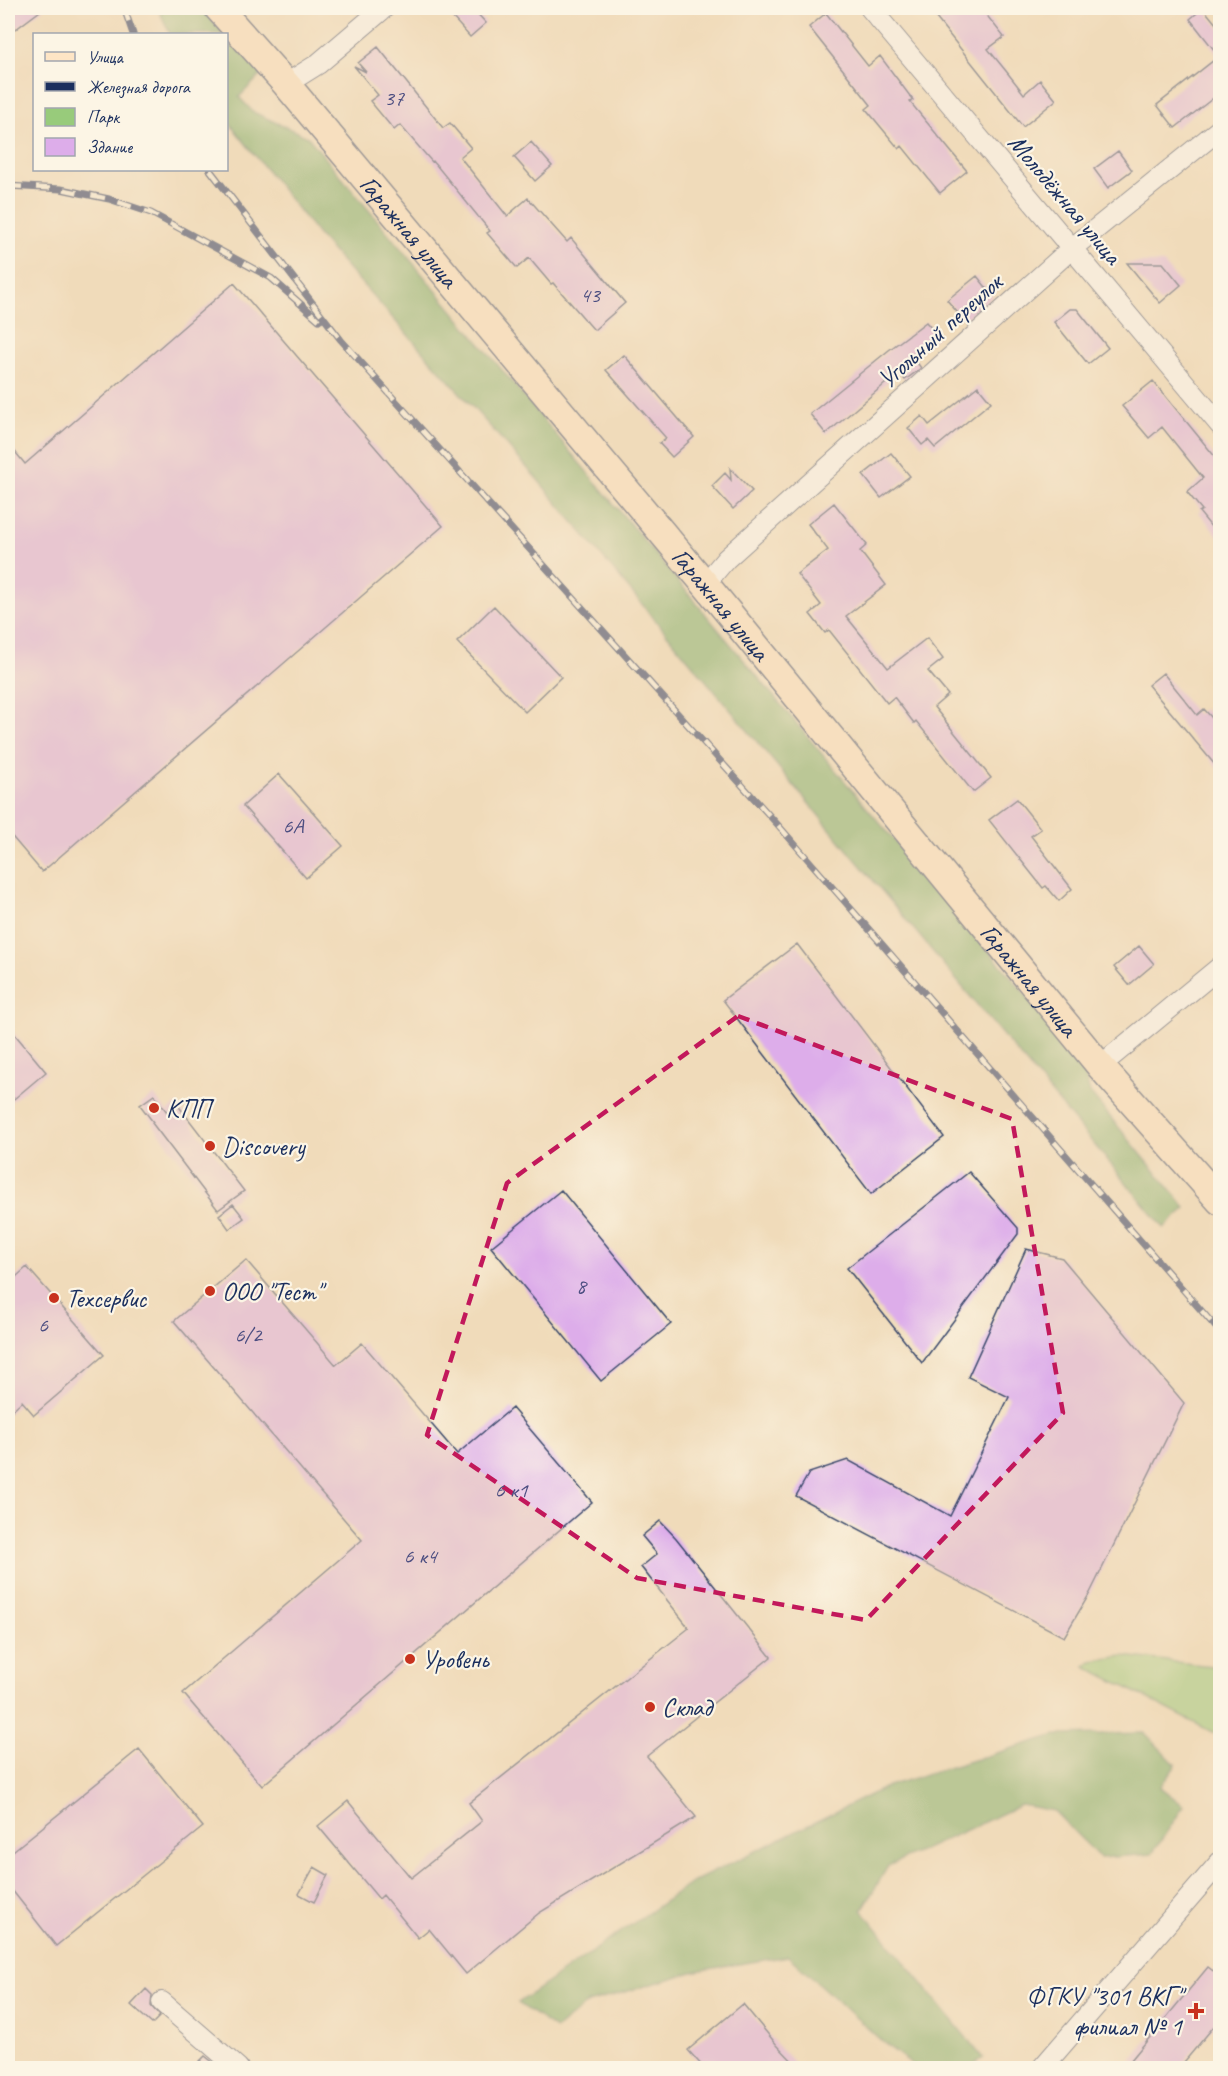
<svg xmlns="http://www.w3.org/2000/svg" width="1228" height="2076" font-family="Caveat,sans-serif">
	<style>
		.green { fill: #98cb7b; stroke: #5a7d6c; stroke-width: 1.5 }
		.forest { fill: #7aaf6b; stroke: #4a6f64; stroke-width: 1.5 }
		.building { fill: #ddadea }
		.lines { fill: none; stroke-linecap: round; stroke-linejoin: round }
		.street-casing { stroke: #3b496c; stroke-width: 22 }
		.secondary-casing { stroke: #3b496c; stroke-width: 30 }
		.street { stroke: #fff; stroke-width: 20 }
		.secondary { stroke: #fee5c5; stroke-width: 27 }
		.rail-casing { stroke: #1b2f5e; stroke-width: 7 }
		.rail { stroke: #fcf5e5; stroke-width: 4.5; stroke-dasharray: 14; stroke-linecap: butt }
		.marked { fill: none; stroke: #c2185b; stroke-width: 4.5; stroke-dasharray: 12 8; stroke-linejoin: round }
		.poi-dot { fill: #c8321e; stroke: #fcf5e5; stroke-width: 2 }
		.labels { text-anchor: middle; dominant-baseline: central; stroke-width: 4.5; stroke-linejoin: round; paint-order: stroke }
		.number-label { font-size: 22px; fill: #4c4e81 }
		.street-label { font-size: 26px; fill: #1b2f5e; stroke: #fcf5e5 }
		.poi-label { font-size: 26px; fill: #1b2f5e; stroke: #fcf5e5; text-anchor: start }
	</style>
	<rect width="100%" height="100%" fill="#fcf5e5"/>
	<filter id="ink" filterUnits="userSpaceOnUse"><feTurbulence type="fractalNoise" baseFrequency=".0167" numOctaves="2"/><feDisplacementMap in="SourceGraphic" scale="12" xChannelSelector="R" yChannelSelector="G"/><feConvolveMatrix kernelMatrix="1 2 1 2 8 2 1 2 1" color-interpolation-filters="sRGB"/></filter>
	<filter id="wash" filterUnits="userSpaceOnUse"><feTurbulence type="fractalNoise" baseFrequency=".008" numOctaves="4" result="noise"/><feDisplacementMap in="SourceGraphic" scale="24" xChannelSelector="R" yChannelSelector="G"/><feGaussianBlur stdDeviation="1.35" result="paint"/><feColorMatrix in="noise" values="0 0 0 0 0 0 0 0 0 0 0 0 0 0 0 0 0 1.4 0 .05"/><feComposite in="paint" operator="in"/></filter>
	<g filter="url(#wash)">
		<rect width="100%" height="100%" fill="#f0dbba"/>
		<!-- green -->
		<path class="green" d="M1123,1656l97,11v67l-6,-1 -129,-67 6,-5z"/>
		<!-- forest -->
		<path class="forest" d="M158,8h42l25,26h-55z
			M226,36l36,38 -23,23 14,15 55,25 554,665 218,256 10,35 96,115 -22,20 -626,-748 -219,-244 -92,-116z
			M1145,1733l31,32 -16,22 24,19 -32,48 -52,4 -46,-47 -33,-6 -133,61 -26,44 121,148 -15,10h-51l-32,-24 -97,-88 -92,15 -108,32 -32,26 -38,-26 175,-121 195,-96 168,-51z"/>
		<g id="blocks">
			<!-- building -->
			<path class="building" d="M8,8h36l-28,21 -8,-10z
				M444,8h28l14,15 -16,14z
				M928,8h53l23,29 -16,12 18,22 18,23 16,-14 16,20 -33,27z
				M1203,8l18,22v62l-46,36 -18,-23 62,-49 -29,-37z
				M826,13l42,53 12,-10 33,44 -3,2 57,69 -27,22 -38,-47 -3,3 -33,-40 5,-4 -62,-78z
				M378,47l65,81 7,-5 21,25 -11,9 47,59 21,-18 39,44 4,-4 54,65 -31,27 -41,-47 -2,1 -22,-26 -12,10 -30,-35 3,-2 -57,-70 -1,1 -32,-37 -6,5 -24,-29 8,-6 -24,-29 12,6 -8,-9z
				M531,142l21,24 -17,15 -21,-24z
				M1118,151l14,19 -24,18 -14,-19z
				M1127,263h36l18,22 -21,18z
				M977,276l16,20 -27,22 -1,-2 -3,2 -15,-18z
				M234,283l209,243 -401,346 -34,-40v-389l17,21z
				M1070,309h7l31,39 -20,16 -34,-42z
				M926,322l12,14 -25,21 8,11 -16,12 -6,-8 -73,62 -16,-20 79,-64z
				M624,355l70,82 -22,20 -13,-14 7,-5 -60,-68z
				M1153,381l68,83v75l-22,-27 3,-2 -15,-18 16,-14 -41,-51 -13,11 -27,-32z
				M978,386l13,16 -56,46 -7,-8 -6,5 -14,-17 14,-12 7,9z
				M891,453l19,23 -29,22 -18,-23z
				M730,468l22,23 -19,18 -21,-23 13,-13 6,7z
				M834,503l33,42 -7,6 26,34 -40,31 42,52 39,-30 16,21 -15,12 20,24 -14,12 57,71 -18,14 -57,-71 -2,2 -20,-26 -7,6 -58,-73 -4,3 -15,-19 11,-9 -24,-31 31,-24 -20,-26z
				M494,606l67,71 -36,35 -68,-70z
				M1163,673l34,42 7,-6 17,19v44l-73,-87z
				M279,774l64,72 -37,32 -63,-72z
				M1017,799l24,30 -10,7 41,53 -13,12 -13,-15 -3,2 -54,-68z
				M797,944l147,193 -73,57 -148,-194z
				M1139,946l15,18 -25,21 -15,-18z
				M8,1026l38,46 -38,32z
				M154,1095l13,17 10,-8 67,87 -26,19 -66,-87 1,-1 -13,-17z
				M969,1172l49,56v6l-96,129 -75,-95z
				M561,1190l110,134 -70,57 -110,-134z
				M233,1204l11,14 -15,11 -10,-14z
				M1026,1249l36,9 122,145 -94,190 -26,44 -268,-141 13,-23 39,-13 102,56 59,-119 -41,-20z
				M246,1260l90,105 26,-22 95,111 55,-46 80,94 -330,284 -79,-93 179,-153 -188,-219z
				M27,1267l77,88 -70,60 -12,-14 -14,13v-130z
				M660,1521l16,17 95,119 -124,99 49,61 -157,96 -73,61 -37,-45 -11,9 -35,-43 -4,4 -61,-73 30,-25 63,77 71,-57 -13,-18 220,-175 -48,-61 16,-13 -15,-18z
				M139,1749l64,78 -147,119 -48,-61v-30z
				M314,1867l14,8 -14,27 -15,-8z
				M1208,1967l13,10v41l-42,50h-38l-10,-8z
				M146,1989l6,6 -1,11 9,10 -8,8 -21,-19z
				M743,2004l34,41 22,23h-95l-16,-18z
				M205,2056l15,12h-27z"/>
		</g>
	</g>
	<g filter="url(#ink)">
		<use href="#blocks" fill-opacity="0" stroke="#3b496c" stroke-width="1.5"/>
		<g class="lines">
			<defs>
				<path id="street" d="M870,8l350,417
					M286,84l32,-20 66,-56
					M705,584l21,-25 345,-310 149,-120
					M1100,1066l120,-99
					M162,2002l76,66
					M1042,2068l178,-206"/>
				<g id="secondary">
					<path id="s1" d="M218,8l68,76 419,500 395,482 120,135"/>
				</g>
			</defs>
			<!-- street casing -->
			<use href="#street" class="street-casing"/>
			<!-- secondary casing -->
			<use href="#secondary" class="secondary-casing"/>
			<!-- street -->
			<use href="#street" class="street"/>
			<!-- secondary -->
			<use href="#secondary" class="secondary"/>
			<defs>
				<path id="rail" d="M124,8l9,26
					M210,170l131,170 437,485 442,507
					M8,186l53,3 48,10 42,14 120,65 48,42"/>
			</defs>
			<!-- rail casing -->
			<use href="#rail" class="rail-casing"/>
			<!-- rail -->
			<use href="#rail" class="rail"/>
		</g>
	</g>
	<!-- marked area -->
	<path d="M0 0H1228V2076H0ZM738,1016l274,103 51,294 -197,207 -229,-42 -210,-143 80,-252z" fill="#f0dbba" fill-opacity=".55" fill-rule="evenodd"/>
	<path class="marked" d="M738,1016l274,103 51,294 -197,207 -229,-42 -210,-143 80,-252z"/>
	<!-- markers -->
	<g class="poi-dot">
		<circle cx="154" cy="1108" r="6"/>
		<circle cx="210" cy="1146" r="6"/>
		<circle cx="210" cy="1291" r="6"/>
		<circle cx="54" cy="1298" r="6"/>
		<circle cx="410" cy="1659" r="6"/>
		<circle cx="650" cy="1707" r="6"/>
		<path d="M1193 2002h6v6h6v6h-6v6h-6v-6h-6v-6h6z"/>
	</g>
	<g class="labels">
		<!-- number labels -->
		<g class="number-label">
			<text x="394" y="98">37</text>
			<text x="590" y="295">43</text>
			<text x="293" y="826">6А</text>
			<text x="581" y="1286">8</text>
			<text x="43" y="1325">6</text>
			<text x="248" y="1335">6/2</text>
			<text x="511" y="1490">6 к1</text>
			<text x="420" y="1556">6 к4</text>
		</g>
		<!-- street labels -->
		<g class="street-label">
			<text transform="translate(1065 199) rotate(50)">Молодёжная улица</text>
			<text stroke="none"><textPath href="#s1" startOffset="294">Гаражная улица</textPath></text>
			<text transform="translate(940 331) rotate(-42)">Угольный переулок</text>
			<text stroke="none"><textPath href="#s1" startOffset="780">Гаражная улица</textPath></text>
			<text stroke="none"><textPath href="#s1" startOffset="1266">Гаражная улица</textPath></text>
		</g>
		<!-- poi labels -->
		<g class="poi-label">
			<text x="166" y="1108">КПП</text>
			<text x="222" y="1146">Discovery</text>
			<text x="222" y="1291">ООО "Тест"</text>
			<text x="66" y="1298">Техсервис</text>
			<text x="422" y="1659">Уровень</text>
			<text x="662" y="1707">Склад</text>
			<text x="1182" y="1996" text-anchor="end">ФГКУ "301 ВКГ"<tspan x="1182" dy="30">филиал № 1</tspan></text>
		</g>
	</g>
	<!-- margin -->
	<rect width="1228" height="2076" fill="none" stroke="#fcf5e5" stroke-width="30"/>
	<!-- legend -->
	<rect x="33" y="33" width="195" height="138" fill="#fcf5e5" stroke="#a2a6af" stroke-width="1.5"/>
	<rect x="45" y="52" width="30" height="9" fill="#fee5c5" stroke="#a2a6af" stroke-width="1.5"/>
	<text x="87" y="63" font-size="18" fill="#1b2f5e">Улица</text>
	<rect x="45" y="82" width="30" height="9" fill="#1b2f5e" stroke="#a2a6af" stroke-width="1.5"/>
	<text x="87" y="93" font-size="18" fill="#1b2f5e">Железная дорога</text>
	<rect x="45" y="108" width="30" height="18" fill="#98cb7b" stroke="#a2a6af" stroke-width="1.5"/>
	<text x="87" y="123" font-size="18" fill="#1b2f5e">Парк</text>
	<rect x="45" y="138" width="30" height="18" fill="#ddadea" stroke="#a2a6af" stroke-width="1.5"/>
	<text x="87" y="153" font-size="18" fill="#1b2f5e">Здание</text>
</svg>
